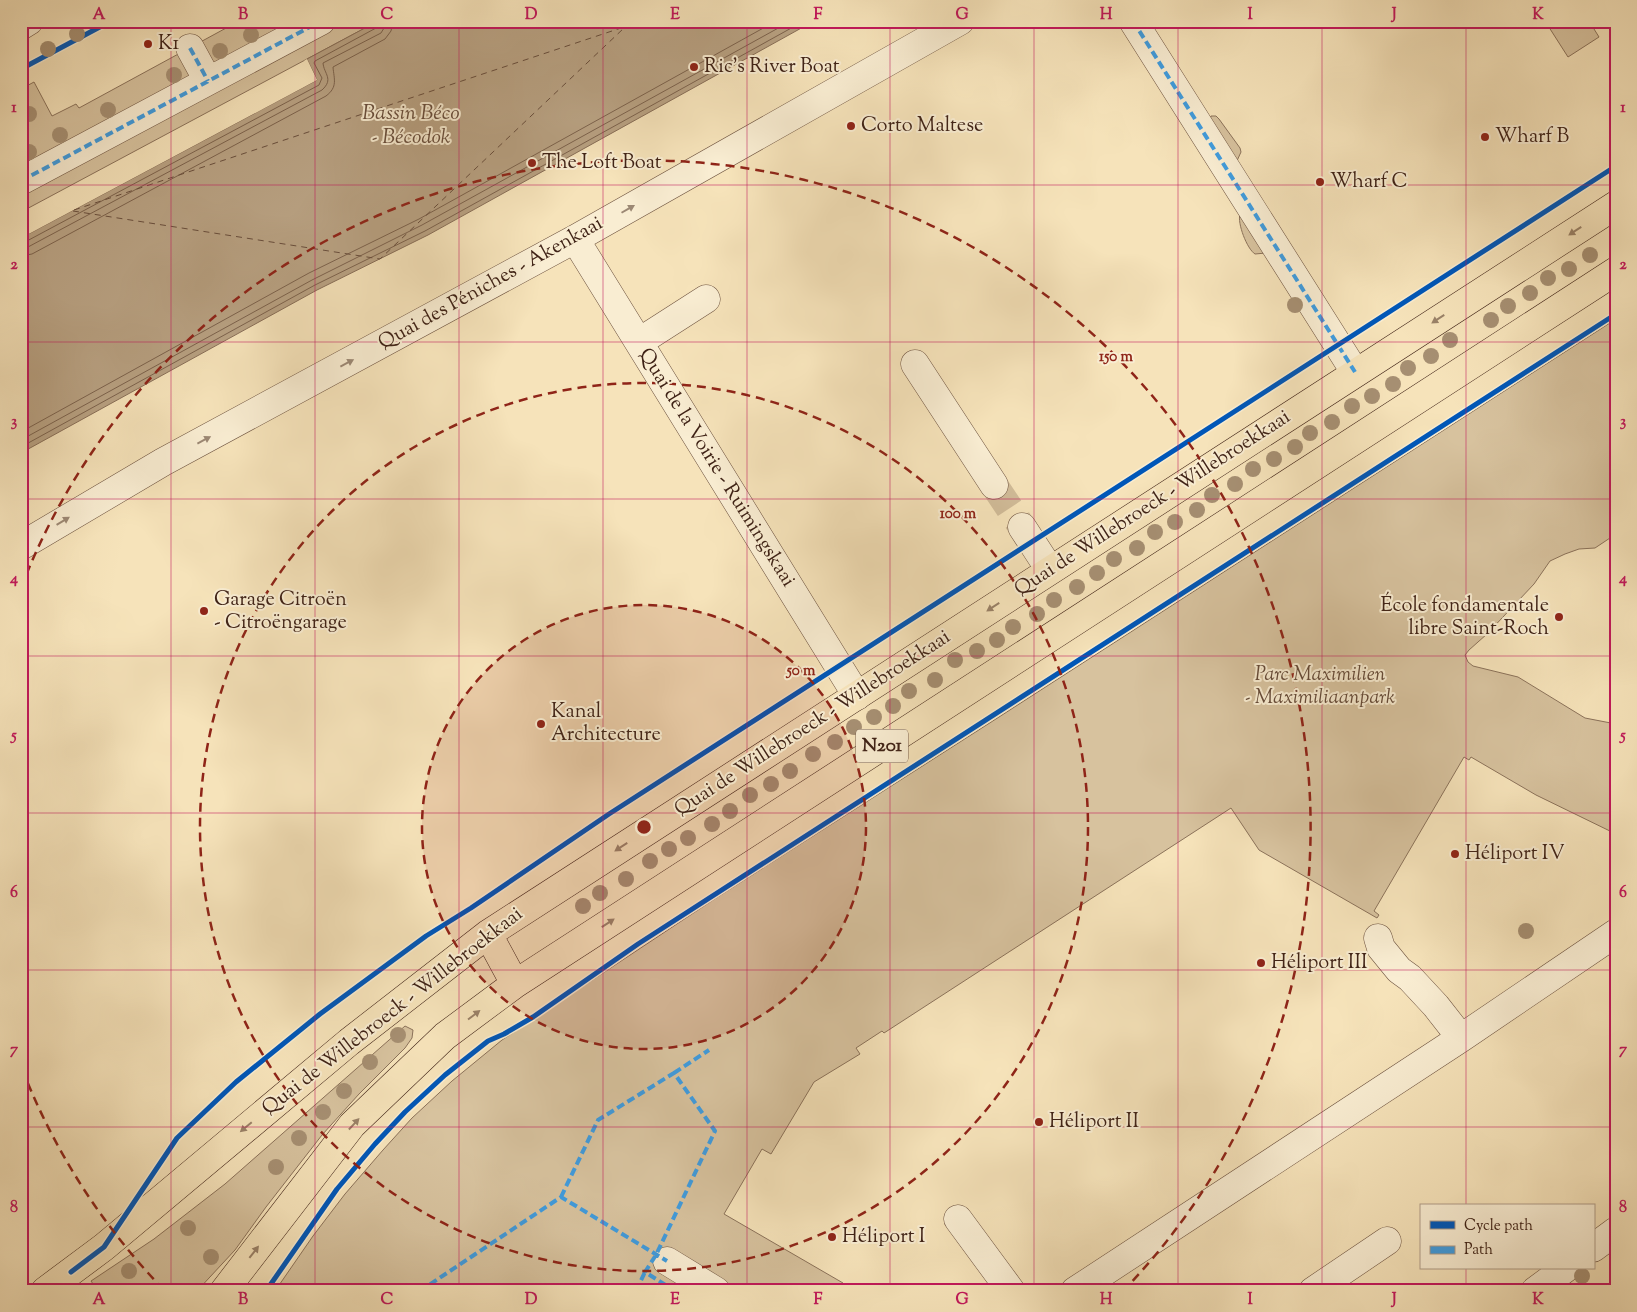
<svg xmlns="http://www.w3.org/2000/svg" width="1637" height="1312" font-family="'Sorts Mill Goudy',serif">
	<style>
		.green { fill: #d7c29e; stroke: #8b725a }
		.water { fill: #b8a182; stroke: #886e57 }
		.pier { fill: #f6e3ba }
		.lines { fill: none; stroke-linecap: round; stroke-linejoin: round }
		.shore { stroke: #7c624c; stroke-width: 1 }
		.ferry { stroke: #694e3c; stroke-width: 1; stroke-dasharray: 6 5; stroke-linecap: butt }
		.minor-tunnel { stroke: #d1bc99; stroke-width: 28; stroke-dasharray: 28 14; stroke-linecap: butt }
		.minor-casing { stroke: #6d523f; stroke-width: 29 }
		.major-casing { stroke: #3f2216; stroke-width: 29 }
		.minor { stroke: #f9edd2; stroke-width: 28 }
		.major { stroke: #f6e3ba; stroke-width: 28 }
		.quiet { stroke: #3f9cdf; stroke-width: 4; stroke-dasharray: 8 4; stroke-linecap: butt }
		.cycleway-casing { stroke: #f9edd2; stroke-width: 8 }
		.cycleway { stroke: #0057b8; stroke-width: 5 }
		.tree { fill: #a68f72 }
		.oneway { fill: #9c8874 }
		.oneway2 { fill: #9a8268 }
		.grid { fill: none; stroke: #c2185b; stroke-width: 1; stroke-opacity: 0.55 }
		.ring { fill: none; stroke: #8f2418; stroke-width: 2.5; stroke-dasharray: 9 6 }
		.poi-dot { fill: #8f2418; stroke: #f9edd2; stroke-width: 2 }
		.labels { text-anchor: middle; dominant-baseline: central; stroke-width: 4; stroke-linejoin: round; paint-order: stroke }
		.shield { fill: #f9edd2; stroke: #775f4e; stroke-width: 1 }
		.shield-label { font-size: 19px; font-weight: bold; fill: #3f2216 }
		.poi-label { font-size: 20px; fill: #3f2216; stroke: #f9edd2; text-anchor: start }
		.street-label { font-size: 20px; fill: #3f2216; stroke: #f9edd2 }
		.park-label { font-size: 20px; font-style: italic; fill: #654a38; stroke: #f9edd2 }
		.water-label { font-size: 21px; font-style: italic; fill: #694e3c; stroke: #f9edd2 }
		.centre { fill: #8f2418; stroke: #f9edd2; stroke-width: 2.5 }
		.ring-label { font-size: 15px; text-anchor: middle; font-weight: bold; fill: #8f2418; stroke: #f9edd2; stroke-width: 4; stroke-linejoin: round; paint-order: stroke }
		.neatline { fill: none; stroke: #c2185b; stroke-width: 2 }
		.grid-label { font-size: 16px; text-anchor: middle; font-weight: bold; fill: #c2185b }
	</style>
	<rect width="100%" height="100%" fill="#f6e3ba"/>
	<filter id="stains"><feTurbulence type="fractalNoise" baseFrequency=".004" numOctaves="4"/><feColorMatrix values="0 0 0 0 .2 0 0 0 0 .09 0 0 0 0 .02 0 0 0 .5 -.17"/></filter>
	<radialGradient id="worn" r=".72"><stop offset=".6" stop-color="#630" stop-opacity="0"/><stop offset="1" stop-color="#630" stop-opacity=".3"/></radialGradient>
	<!-- green -->
	<path class="green" d="M239,21h139l-357,191v-123l13,-7 18,34 24,-12 3,4z
		M1545,21h44l10,16 -31,20z
		M1211,116h5l3,3 21,29 1,4 -5,11 -26,-43z
		M1240,214l26,39 -11,1c-8,-5 -18,-31 -15,-40z
		M1616,319v215l-21,14 -16,1 -14,5 -15,7 -16,23 -47,50 -18,16 -4,5 3,7 5,4 45,11 67,41 31,6v111l-2,-2 -78,-38 -65,-38 -2,3 -5,-3 -90,154 5,4 -2,3 -118,-68 -28,-42 -347,225 -2,-2 -26,17 4,6 -46,28 -43,72 -9,-5 -38,65 119,69 -4,8h-564l38,-55 32,-42 38,-44 29,-32 40,-37 50,-41 211,-140 286,-183z
		M405,1026l8,4 -1,8 -7,10 -46,46 -37,41 -56,72 -31,43 -38,41h-99l-7,-10 63,-42 71,-55z"/>
	<!-- water -->
	<path class="water" d="M378,21h436l-386,214 -111,55 -296,163v-215l296,-158 -10,-21z"/>
	<!-- pier -->
	<path class="pier" d="M307,59l10,21 -296,158v-3l293,-156 -10,-18z"/>
	<g class="lines">
		<!-- shore -->
		<path class="shore" d="M21,242h4l294,-157 3,-7 -8,-15 1,-2 61,-33 3,-3v-4
			M21,248l7,-1 294,-157c12,-11 2,-16 1,-27l58,-30 3,-5 2,-7
			M21,256l11,-2 294,-158c12,-9 8,-17 7,-29l52,-28 6,-8 2,-10
			M21,432l288,-159 110,-54 357,-198
			M21,440l291,-160 110,-55 369,-204
			M21,447l294,-162 110,-54 379,-210"/>
		<!-- ferry -->
		<path class="ferry" d="M74,210l550,-183 11,-6
			M73,211l307,48 244,-231 13,-7"/>
		<!-- minor-tunnel -->
		<path class="minor-tunnel" d="M994,485l28,42"/>
		<defs>
			<path id="minor" d="M1133,21l222,351
				M21,26l8,-5
				M190,48l18,33
				M21,181l300,-160
				M575,239l282,457
				M639,342l67,-43
				M915,364l79,121
				M1022,527l28,43
				M21,546l142,-84 412,-223 385,-218
				M1378,938l3,10 18,22 11,8 26,28 25,32
				M958,1219l53,72
				M1593,1248l23,-17
				M667,1261l49,30
				M1075,1291l386,-253 155,-105
				M1313,1291l74,-50
				M1535,1291l31,-23"/>
			<path id="major" d="M488,934l27,50
				M45,1291l59,-44 245,-205 139,-108 1128,-729
				M224,1291l128,-166 93,-89 70,-52 1101,-713"/>
		</defs>
		<!-- minor casing -->
		<use href="#minor" class="minor-casing"/>
		<!-- major casing -->
		<use href="#major" class="major-casing"/>
		<!-- minor -->
		<use href="#minor" class="minor"/>
		<!-- major -->
		<use href="#major" class="major"/>
		<!-- quiet -->
		<path class="quiet" d="M1133,21l222,351
			M190,48l18,33
			M21,181l300,-160
			M674,1073l35,-23
			M561,1197l37,-77 76,-47 41,58 -59,124 -11,17 30,19
			M420,1291l141,-94 106,64
			M636,1291l9,-19"/>
		<defs>
			<path id="cycleway" d="M21,69l90,-48
				M71,1272l33,-25 73,-109 59,-56 84,-68 106,-78 45,-28 138,-94 1007,-648
				M266,1291l71,-102 38,-45 30,-32 40,-37 43,-34 16,-7 29,-17 105,-73 978,-630"/>
		</defs>
		<!-- cycleway casing -->
		<use href="#cycleway" class="cycleway-casing"/>
		<!-- cycleway -->
		<use href="#cycleway" class="cycleway"/>
	</g>
	<!-- trees -->
	<g class="tree">
		<circle cx="77" cy="34" r="8"/>
		<circle cx="251" cy="35" r="8"/>
		<circle cx="48" cy="49" r="8"/>
		<circle cx="220" cy="51" r="8"/>
		<circle cx="174" cy="75" r="8"/>
		<circle cx="108" cy="110" r="8"/>
		<circle cx="29" cy="114" r="8"/>
		<circle cx="60" cy="135" r="8"/>
		<circle cx="29" cy="152" r="8"/>
		<circle cx="1590" cy="255" r="8"/>
		<circle cx="1569" cy="269" r="8"/>
		<circle cx="1548" cy="278" r="8"/>
		<circle cx="1530" cy="293" r="8"/>
		<circle cx="1295" cy="305" r="8"/>
		<circle cx="1508" cy="306" r="8"/>
		<circle cx="1491" cy="320" r="8"/>
		<circle cx="1450" cy="340" r="8"/>
		<circle cx="1431" cy="356" r="8"/>
		<circle cx="1408" cy="368" r="8"/>
		<circle cx="1393" cy="384" r="8"/>
		<circle cx="1372" cy="396" r="8"/>
		<circle cx="1352" cy="406" r="8"/>
		<circle cx="1332" cy="422" r="8"/>
		<circle cx="1310" cy="433" r="8"/>
		<circle cx="1295" cy="447" r="8"/>
		<circle cx="1274" cy="459" r="8"/>
		<circle cx="1253" cy="469" r="8"/>
		<circle cx="1235" cy="484" r="8"/>
		<circle cx="1212" cy="495" r="8"/>
		<circle cx="1197" cy="510" r="8"/>
		<circle cx="1175" cy="522" r="8"/>
		<circle cx="1155" cy="532" r="8"/>
		<circle cx="1137" cy="548" r="8"/>
		<circle cx="1114" cy="559" r="8"/>
		<circle cx="1097" cy="573" r="8"/>
		<circle cx="1077" cy="587" r="8"/>
		<circle cx="1054" cy="600" r="8"/>
		<circle cx="1037" cy="614" r="8"/>
		<circle cx="1013" cy="627" r="8"/>
		<circle cx="997" cy="640" r="8"/>
		<circle cx="977" cy="651" r="8"/>
		<circle cx="955" cy="660" r="8"/>
		<circle cx="935" cy="680" r="8"/>
		<circle cx="909" cy="691" r="8"/>
		<circle cx="893" cy="706" r="8"/>
		<circle cx="874" cy="717" r="8"/>
		<circle cx="854" cy="727" r="8"/>
		<circle cx="835" cy="742" r="8"/>
		<circle cx="813" cy="754" r="8"/>
		<circle cx="790" cy="771" r="8"/>
		<circle cx="771" cy="784" r="8"/>
		<circle cx="750" cy="795" r="8"/>
		<circle cx="730" cy="811" r="8"/>
		<circle cx="712" cy="824" r="8"/>
		<circle cx="688" cy="838" r="8"/>
		<circle cx="669" cy="849" r="8"/>
		<circle cx="650" cy="861" r="8"/>
		<circle cx="626" cy="879" r="8"/>
		<circle cx="600" cy="893" r="8"/>
		<circle cx="583" cy="906" r="8"/>
		<circle cx="1526" cy="931" r="8"/>
		<circle cx="398" cy="1035" r="8"/>
		<circle cx="370" cy="1062" r="8"/>
		<circle cx="344" cy="1091" r="8"/>
		<circle cx="323" cy="1112" r="8"/>
		<circle cx="299" cy="1138" r="8"/>
		<circle cx="276" cy="1167" r="8"/>
		<circle cx="188" cy="1228" r="8"/>
		<circle cx="211" cy="1257" r="8"/>
		<circle cx="129" cy="1271" r="8"/>
		<circle cx="1582" cy="1276" r="8"/>
	</g>
	<!-- one-way arrows -->
	<defs><path id="oneway-solid" d="M-6-.8H1V-3.2L6.5 0L1 3.2V.8H-6Z" transform="scale(1.25)"/></defs>
	<g class="oneway">
		<use href="#oneway-solid" transform="translate(628 209) rotate(-30)"/>
		<use href="#oneway-solid" transform="translate(347 363) rotate(-28)"/>
		<use href="#oneway-solid" transform="translate(204 440) rotate(-28)"/>
		<use href="#oneway-solid" transform="translate(63 521) rotate(-31)"/>
	</g>
	<g class="oneway2">
		<use href="#oneway-solid" transform="translate(1575 231) rotate(147)"/>
		<use href="#oneway-solid" transform="translate(1438 319) rotate(147)"/>
		<use href="#oneway-solid" transform="translate(993 607) rotate(147)"/>
		<use href="#oneway-solid" transform="translate(621 847) rotate(147)"/>
		<use href="#oneway-solid" transform="translate(608 923) rotate(-33)"/>
		<use href="#oneway-solid" transform="translate(474 1015) rotate(-37)"/>
		<use href="#oneway-solid" transform="translate(354 1124) rotate(-47)"/>
		<use href="#oneway-solid" transform="translate(246 1127) rotate(140)"/>
		<use href="#oneway-solid" transform="translate(254 1252) rotate(-52)"/>
	</g>
	<!-- grid -->
	<path class="grid" d="M171,21v1270M315,21v1270M459,21v1270M603,21v1270M747,21v1270M890,21v1270M1034,21v1270M1178,21v1270M1322,21v1270M1466,21v1185M21,185h1595M21,342h1595M21,499h1595M21,656h1595M21,813h1595M21,970h1595M21,1127h1595M1466,1268v23"/>
	<!-- distance rings -->
	<circle cx="644" cy="827" r="222" fill="#8f2418" fill-opacity=".12"/>
	<g class="ring">
		<circle cx="644" cy="827" r="222"/>
		<circle cx="644" cy="827" r="444"/>
		<path d="M164 1290A667 667 0 0 1 21 1066M21 588A667 667 0 1 1 1124 1290"/>
	</g>
	<!-- markers -->
	<g class="poi-dot">
		<circle cx="148" cy="44" r="5"/>
		<circle cx="694" cy="67" r="5"/>
		<circle cx="851" cy="126" r="5"/>
		<circle cx="1485" cy="137" r="5"/>
		<circle cx="532" cy="163" r="5"/>
		<circle cx="1320" cy="182" r="5"/>
		<circle cx="204" cy="611" r="5"/>
		<circle cx="1559" cy="617" r="5"/>
		<circle cx="541" cy="724" r="5"/>
		<circle cx="1455" cy="854" r="5"/>
		<circle cx="1261" cy="963" r="5"/>
		<circle cx="1039" cy="1122" r="5"/>
		<circle cx="832" cy="1237" r="5"/>
	</g>
	<g class="labels">
		<!-- shield labels -->
		<rect class="shield" x="856" y="729.5" width="52" height="33" rx="4"/>
		<g class="shield-label">
			<text x="882" y="746">N201</text>
		</g>
		<!-- poi labels -->
		<g class="poi-label">
			<text x="158" y="44">K1</text>
			<text x="704" y="67">Ric's River Boat</text>
			<text x="861" y="126">Corto Maltese</text>
			<text x="1495" y="137">Wharf B</text>
			<text x="542" y="163">The Loft Boat</text>
			<text x="1330" y="182">Wharf C</text>
			<text x="214" y="600">Garage Citroën<tspan x="214" dy="23">- Citroëngarage</tspan></text>
			<text x="1549" y="606" text-anchor="end">École fondamentale<tspan x="1549" dy="23">libre Saint-Roch</tspan></text>
			<text x="551" y="712">Kanal<tspan x="551" dy="23">Architecture</tspan></text>
			<text x="1465" y="854">Héliport IV</text>
			<text x="1271" y="963">Héliport III</text>
			<text x="1049" y="1122">Héliport II</text>
			<text x="842" y="1237">Héliport I</text>
		</g>
		<!-- street labels -->
		<g class="street-label">
			<text transform="translate(491 284) rotate(-29)">Quai des Péniches - Akenkaai</text>
			<text transform="translate(716 468) rotate(58)">Quai de la Voirie - Ruimingskaai</text>
			<text transform="translate(1153 504) rotate(-33)">Quai de Willebroeck - Willebroekkaai</text>
			<text transform="translate(813 724) rotate(-33)">Quai de Willebroeck - Willebroekkaai</text>
			<text transform="translate(393 1012) rotate(-38)">Quai de Willebroeck - Willebroekkaai</text>
		</g>
		<!-- park labels -->
		<g class="park-label">
			<text x="1320" y="675">Parc Maximilien<tspan x="1320" dy="23">- Maximiliaanpark</tspan></text>
		</g>
		<!-- water labels -->
		<g class="water-label">
			<text x="411" y="114">Bassin Béco<tspan x="411" dy="24">- Bécodok</tspan></text>
		</g>
	</g>
	<circle cx="644" cy="827" r="8" class="centre"/>
	<g class="ring-label">
		<text x="1116" y="361">150 m</text>
		<text x="958" y="518">100 m</text>
		<text x="801" y="675">50 m</text>
	</g>
	<!-- margin -->
	<rect width="1637" height="1312" fill="none" stroke="#f6e3ba" stroke-width="55"/>
	<!-- legend -->
	<rect x="1420" y="1204" width="175" height="65" fill="#f9edd2" stroke="#af9c87"/>
	<rect x="1430" y="1221" width="25" height="8" fill="#0057b8" stroke="#af9c87"/>
	<text x="1464" y="1230" font-size="15" fill="#3f2216">Cycle path</text>
	<rect x="1430" y="1246" width="25" height="8" fill="#3f9cdf" stroke="#af9c87"/>
	<text x="1464" y="1254" font-size="15" fill="#3f2216">Path</text>
	<rect x="28" y="28" width="1582" height="1256" class="neatline"/>
	<g class="grid-label">
		<text x="99" y="19">A</text>
		<text x="243" y="19">B</text>
		<text x="387" y="19">C</text>
		<text x="531" y="19">D</text>
		<text x="675" y="19">E</text>
		<text x="818" y="19">F</text>
		<text x="962" y="19">G</text>
		<text x="1106" y="19">H</text>
		<text x="1250" y="19">I</text>
		<text x="1394" y="19">J</text>
		<text x="1538" y="19">K</text>
		<text x="14" y="112">1</text>
		<text x="1623" y="112">1</text>
		<text x="14" y="269">2</text>
		<text x="1623" y="269">2</text>
		<text x="14" y="426">3</text>
		<text x="1623" y="426">3</text>
		<text x="14" y="583">4</text>
		<text x="1623" y="583">4</text>
		<text x="14" y="740">5</text>
		<text x="1623" y="740">5</text>
		<text x="14" y="897">6</text>
		<text x="1623" y="897">6</text>
		<text x="14" y="1054">7</text>
		<text x="1623" y="1054">7</text>
		<text x="14" y="1212">8</text>
		<text x="1623" y="1212">8</text>
		<text x="99" y="1304">A</text>
		<text x="243" y="1304">B</text>
		<text x="387" y="1304">C</text>
		<text x="531" y="1304">D</text>
		<text x="675" y="1304">E</text>
		<text x="818" y="1304">F</text>
		<text x="962" y="1304">G</text>
		<text x="1106" y="1304">H</text>
		<text x="1250" y="1304">I</text>
		<text x="1394" y="1304">J</text>
		<text x="1538" y="1304">K</text>
	</g>
	<rect width="100%" height="100%" filter="url(#stains)"/>
	<rect width="100%" height="100%" fill="url(#worn)"/>
</svg>
